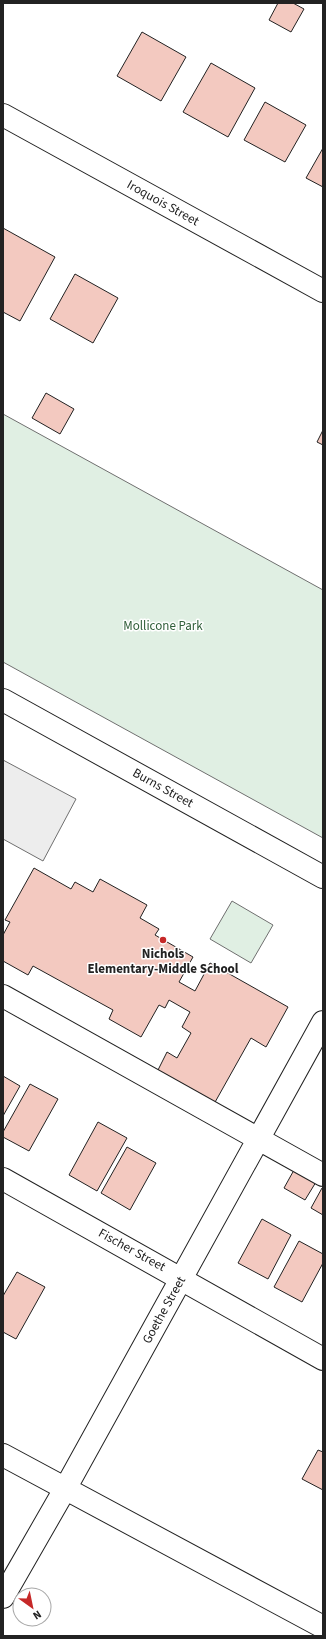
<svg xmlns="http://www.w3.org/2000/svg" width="326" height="1639" font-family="'Source Sans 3',sans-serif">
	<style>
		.green { fill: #e0efe3; stroke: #6f6f6f }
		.parking { fill: #ededed; stroke: #6f6f6f }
		.building { fill: #f3c9c0; stroke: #222 }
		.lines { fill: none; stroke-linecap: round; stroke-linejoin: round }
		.minor-casing { stroke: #222; stroke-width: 24 }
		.minor { stroke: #fff; stroke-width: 22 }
		.poi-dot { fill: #c62828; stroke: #fff; stroke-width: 1.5 }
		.labels { text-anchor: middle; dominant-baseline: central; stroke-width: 3; stroke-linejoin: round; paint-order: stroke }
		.street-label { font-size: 13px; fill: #222; stroke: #fff }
		.park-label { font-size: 13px; fill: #2f5e38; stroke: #fff }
		.poi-label { font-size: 13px; font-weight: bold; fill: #222; stroke: #fff }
	</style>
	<rect width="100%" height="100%" fill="#fff"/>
	<!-- green -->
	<path class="green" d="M3,414l320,176v248l-320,-176z
		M232,901l41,24 -22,38 -41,-24z"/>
	<!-- parking -->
	<path class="parking" d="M3,760l73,39 -33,62 -40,-22z"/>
	<!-- building -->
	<path class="building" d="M278,3h15l11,6 -13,23 -22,-12z
		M142,32l44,25 -25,44 -44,-25z
		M211,63l44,25 -27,49 -45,-25z
		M265,102l41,23 -21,37 -41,-22z
		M323,148v39l-17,-9z
		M3,228l52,29 -35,64 -17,-9z
		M75,274l43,24 -25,45 -43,-24z
		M46,393l28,16 -14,25 -28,-16z
		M323,430v15l-6,-3z
		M34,868l37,21 4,-7 18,10 7,-13 47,26 -7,13 19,11 -4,6 38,22 -14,25 16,9 15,-28 78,44 -22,40 -15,-9 -37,66 -57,-32 10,-20 10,6 14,-25 -9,-6 8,-15 -21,-12 -4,8 -6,-3 -18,32 -32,-18 4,-9 -80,-44 -5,9 -25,-14v-26l7,-13 -5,-2z
		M3,1076l17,10 -17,30z
		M30,1084l28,15 -29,52 -26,-14v-5z
		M98,1122l29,16 -30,53 -28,-16z
		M127,1147l29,16 -26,47 -29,-17z
		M294,1170l22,12 -11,18 -21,-12z
		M322,1188l1,1v26l-12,-7z
		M262,1219l29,16 -23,44 -30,-16z
		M299,1241l24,13v9l-21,39 -28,-15z
		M17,1272l28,15 -29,52 -13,-7v-36z
		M318,1450l5,2v38l-21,-11z"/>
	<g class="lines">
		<defs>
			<path id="minor" d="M3,115l320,176
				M3,700l320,177
				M3,996l320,179
				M3,1179l320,180
				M3,1455l320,172
				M3,1597l62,-108 258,-467"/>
		</defs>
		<!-- minor casing -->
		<use href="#minor" class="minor-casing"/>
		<!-- minor -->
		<use href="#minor" class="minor"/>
	</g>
	<!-- markers -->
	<circle class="poi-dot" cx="163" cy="940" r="4"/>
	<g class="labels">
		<!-- street labels -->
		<g class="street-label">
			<text transform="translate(163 203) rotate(29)">Iroquois Street</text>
			<text transform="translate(163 788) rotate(29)">Burns Street</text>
			<text transform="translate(132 1250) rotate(29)">Fischer Street</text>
			<text transform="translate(164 1310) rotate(-61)">Goethe Street</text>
		</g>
		<!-- park labels -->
		<g class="park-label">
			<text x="163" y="626">Mollicone Park</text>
		</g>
		<!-- poi labels -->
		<g class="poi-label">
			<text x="163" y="954">Nichols<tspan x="163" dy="15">Elementary-Middle School</tspan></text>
		</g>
	</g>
	<!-- border -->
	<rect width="326" height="1639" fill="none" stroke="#222222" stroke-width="8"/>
	<!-- north arrow -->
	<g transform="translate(32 1607) rotate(147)"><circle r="19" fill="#ffffff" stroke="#a7a7a7"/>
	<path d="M0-3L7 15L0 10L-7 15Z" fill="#c62828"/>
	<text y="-6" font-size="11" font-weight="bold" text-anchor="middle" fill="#222222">N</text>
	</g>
</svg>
